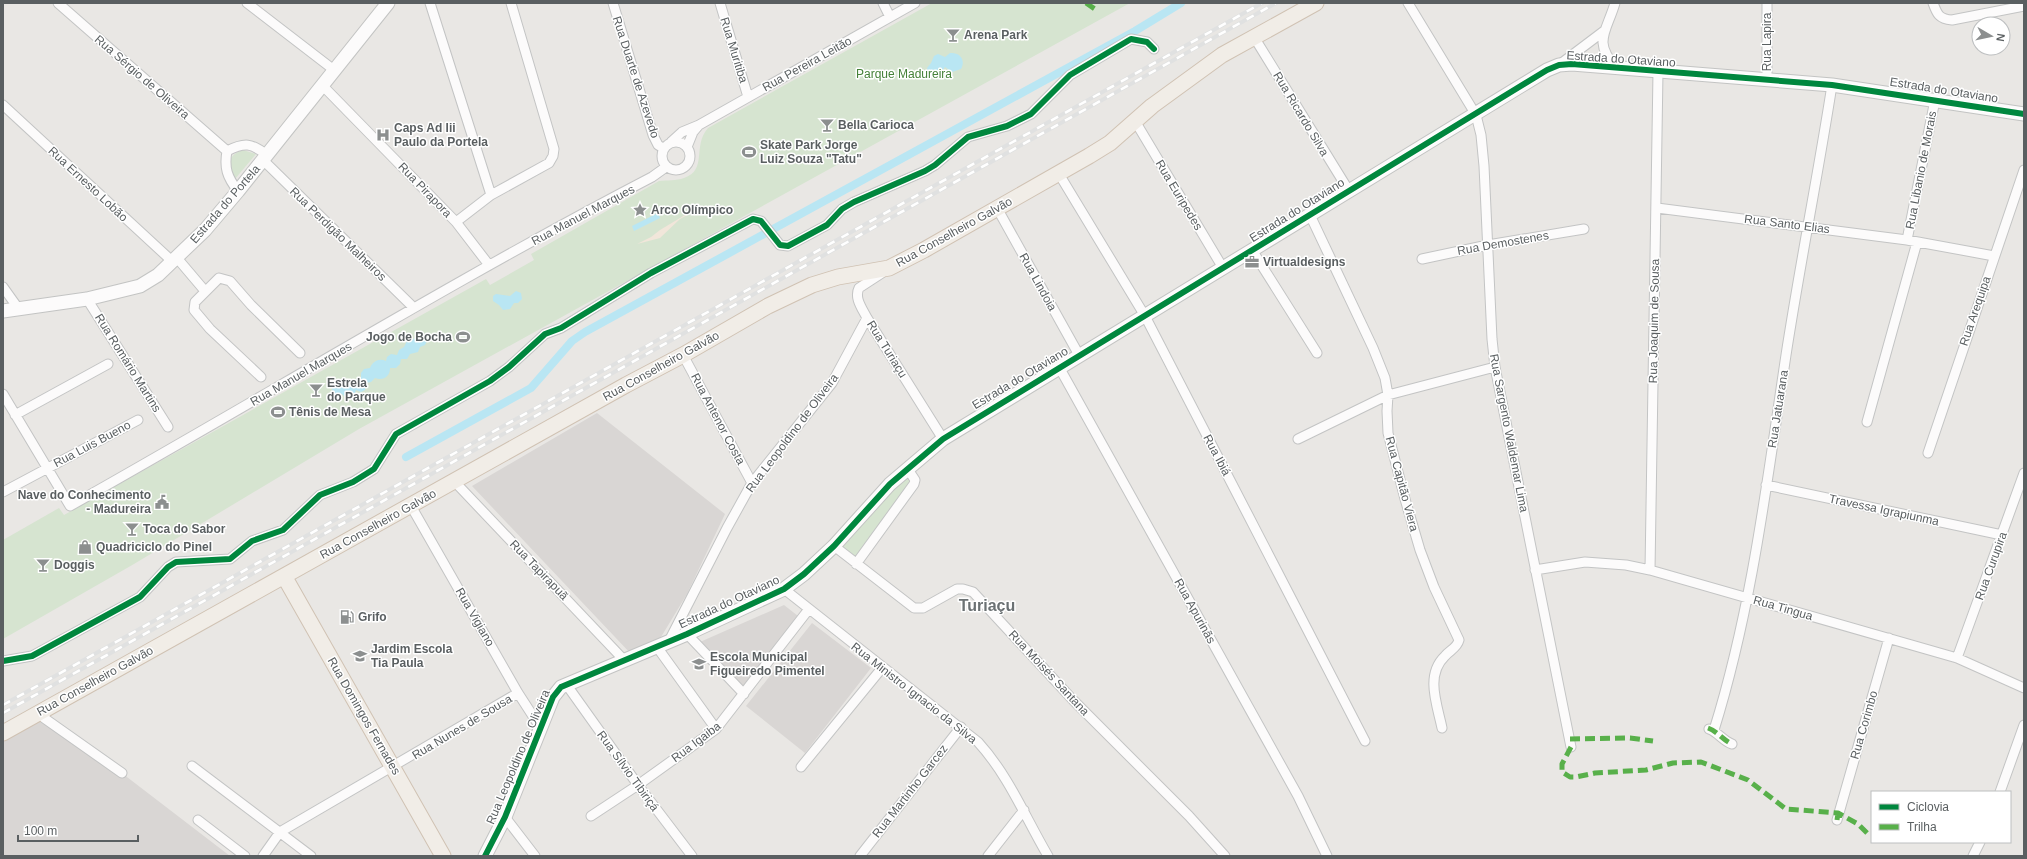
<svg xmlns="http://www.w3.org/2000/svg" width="2027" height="859" font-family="Arial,sans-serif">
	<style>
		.industrial { fill: #d9d6d4 }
		.green { fill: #d6e4d0 }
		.sand { fill: #f1e6da }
		.water { fill: #b9e6f3 }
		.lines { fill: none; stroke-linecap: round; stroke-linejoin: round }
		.canal { stroke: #b9e6f3; stroke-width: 8 }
		.street-casing { stroke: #c3c4c4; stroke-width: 11 }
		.secondary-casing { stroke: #c3c4c3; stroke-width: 15 }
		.primary-casing { stroke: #d0c2b3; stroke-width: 17 }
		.street { stroke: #fcfbfb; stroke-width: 9 }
		.secondary { stroke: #fcfbfb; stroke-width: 13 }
		.primary { stroke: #f1ede7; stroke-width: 15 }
		.rail-casing { stroke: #e0e1e1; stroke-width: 4 }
		.rail { stroke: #fff; stroke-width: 2.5; stroke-dasharray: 8; stroke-linecap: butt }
		.quiet { stroke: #58b04a; stroke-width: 5; stroke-dasharray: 10 5; stroke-linecap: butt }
		.cycleway-casing { stroke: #fff; stroke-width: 8 }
		.cycleway { stroke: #00873e; stroke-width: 6 }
		.labels { text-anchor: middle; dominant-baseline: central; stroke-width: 3; stroke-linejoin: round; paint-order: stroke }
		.poi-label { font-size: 12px; font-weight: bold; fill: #5a5f61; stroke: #fff; text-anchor: start }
		.street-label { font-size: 12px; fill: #5a5f61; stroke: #fff }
		.park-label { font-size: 12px; fill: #458139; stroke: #fff }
		.district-label { font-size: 16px; font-weight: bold; fill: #6b7173; stroke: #fff }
	</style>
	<rect width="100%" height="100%" fill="#e9e7e4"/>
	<!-- industrial -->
	<path class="industrial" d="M597,413l128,101 -38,80 -26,43 -29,18 -160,-169z
		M784,605l14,11 -55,70 -43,-44z
		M812,623l59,45 -66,85 -59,-47z
		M44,718l66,46 120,92h-227v-119z"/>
	<!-- green -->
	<path class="green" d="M932,3h198l-771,426 -225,135 -131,75v-99l56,-32 5,7 422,-236 4,6 44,-25 -3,-6 128,-73c8,-1 17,0 25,-3 24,-8 8,-32 24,-50z
		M243,150l13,4 -21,25 -3,-2c-3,-13 -5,-22 11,-27z
		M907,475l7,7 -57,77 -19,-16z"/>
	<!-- sand -->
	<path class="sand" d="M691,213l-11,6 -20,19 -23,6 14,-7 9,-7 25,-15z"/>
	<!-- water -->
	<path class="water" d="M950,53c10,-1 16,7 11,16l-9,3 -7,-5 -7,10 -9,-1 -2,-8 4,-5 3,-7 4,-2 7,3z
		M658,213l2,5 -26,13 -2,-5z
		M516,291l5,2 1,6 -4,4h-4l-4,6 -7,1 -4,-5 -6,-4v-5l3,-2 14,2z
		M418,334c5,-1 8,2 9,7l-2,4 -5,2 -2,5 -8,2 -3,5h-6l-1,5 -4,4h-6c0,9 -7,13 -15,10l-4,4 -5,1 -1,7 -4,2 -5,-2c-2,8 -9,10 -14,4l-5,2 -4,-2 -1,-6 2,-3h19l3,-6 5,-1v-5l3,-4 6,-1c3,-7 9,-10 16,-7l1,-4 4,-3 6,1 2,-5 5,-3 3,-6 7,-2z"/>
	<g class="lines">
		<!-- canal -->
		<path class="canal" d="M406,457l125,-69 41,-47 13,-9 550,-301 46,-28"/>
		<defs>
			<path id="street" d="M58,3l169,148
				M247,3l87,67
				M430,3l61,192
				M613,3l40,132 5,10 5,3
				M720,3l28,94
				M883,3l7,14
				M1408,3l68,112 5,20 3,31 8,173 3,28 76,380
				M1615,3c-8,28 -23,39 1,64
				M1933,3c4,11 6,16 19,17l72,-14
				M1254,37l95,154
				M1559,65l45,-34
				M1767,81v-78
				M322,85l134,137 33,43
				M3,105l170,157
				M1135,121l88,147
				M662 156a14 14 0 1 1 28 0a14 14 0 1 1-28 0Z
				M671,142l11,-10 17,-7 216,-122
				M687,147l6,-15 6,-7
				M227,151c18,-9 24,-8 40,4
				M227,151c-3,17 0,26 11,40
				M263,160l151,148
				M1059,174l86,142 220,425
				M997,208l82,147
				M1657,208l250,32 87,16
				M1310,215l63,133 12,30 3,17 -1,16 1,22 17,66 15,51 14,37 25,53c-2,8 -9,10 -14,16 -20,19 -8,48 -3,72
				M456,222l35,-27 58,-32 4,-7 1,-7 -43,-146
				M1907,240l28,-140
				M1252,250l65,103
				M177,258l28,33
				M1422,259l66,-14 96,-16
				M882,273l-23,15c-5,10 3,20 8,30l76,121
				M3,287l15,21
				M87,299l81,128
				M683,355l69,128
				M1059,367l239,429 29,60
				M261,377l-51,-48 -16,-19 1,-8 24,-24 11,3 21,24 49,48
				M3,394l67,112c194,-109 384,-226 582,-329l14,-10
				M15,415l93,-51
				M1867,422l50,-180
				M1298,439l90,-44 107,-28
				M1928,453l96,-283
				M454,481l170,179
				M1766,485l236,50
				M3,492l135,-72
				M411,506l107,187 22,34
				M834,546l80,62h9l34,-19h6l10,3 100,108 116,116 36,40
				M856,564l58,-80 1,-4 -8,-12
				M1535,570l50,-8 41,3 24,5 307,88 67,30
				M1650,570l8,-498
				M784,589l194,153c31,34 47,75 70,114
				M687,634l57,60
				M669,641l58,-113 25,-45 80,-100 35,-65
				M657,647l59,82
				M1957,658l67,-185
				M3,661l29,-5 108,-59 28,-30 8,-5 54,-3 22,-18 31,-11 37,-35 33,-13 21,-13 22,-35 94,-53 19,-14 36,-33 16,-6 90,-55 102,-54 8,2 19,24 8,1 39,-21 15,-16 12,-7 71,-31 10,-6 33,-28 39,-11 24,-12 39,-39 61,-36 16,3 7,7
				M566,684l72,101 54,71
				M47,708l-3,10 78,55
				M1709,729c9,3 14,12 23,15
				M1714,730c38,-122 53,-249 72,-375 14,-91 32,-180 46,-270
				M192,766l119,90
				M801,767l81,-99
				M2000,792l24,-67
				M591,816l47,-31 78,-56 93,-120
				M505,817l30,39
				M198,820l47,36
				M1837,820l52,-182
				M263,856l17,-24 238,-139
				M860,856l101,-129
				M988,856l36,-46
				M1973,856l7,-14"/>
			<path id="secondary" d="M3,311l84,-12 53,-13 18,-11 47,-45 33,-39 150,-188
				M485,856l20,-39 48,-120 8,-10 126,-53 97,-45 20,-15 30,-28 56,-62 53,-45 604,-369 12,-5 13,-1 260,21 192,29"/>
			<path id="primary" d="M284,576l159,280
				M3,733l623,-348 57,-30 85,-49 44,-21 26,-8 51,-9 35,-18 165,-94 21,-13 42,-37 70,-51 94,-52"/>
		</defs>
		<!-- street casing -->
		<use href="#street" class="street-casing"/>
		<!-- secondary casing -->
		<use href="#secondary" class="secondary-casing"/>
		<!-- primary casing -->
		<use href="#primary" class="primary-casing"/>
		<!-- street -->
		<use href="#street" class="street"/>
		<!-- secondary -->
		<use href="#secondary" class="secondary"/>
		<!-- primary -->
		<use href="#primary" class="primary"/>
		<defs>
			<path id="rail" d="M3,705l1259,-702
				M3,713l1273,-710"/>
		</defs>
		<!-- rail casing -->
		<use href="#rail" class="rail-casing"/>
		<!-- rail -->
		<use href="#rail" class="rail"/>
		<!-- quiet -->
		<path class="quiet" d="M1086,3l9,6
			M1708,728c9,3 15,12 24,16
			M1570,739l60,-1 23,3
			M1571,747l-9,17v8l8,5h6l19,-4 51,-3 27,-7 28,-1 47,18 38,29 52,4 20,11 12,12
			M1837,820l1,-7"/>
		<defs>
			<path id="cycleway" d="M3,661l29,-5 108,-59 28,-30 8,-5 54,-3 22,-18 31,-11 37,-35 33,-13 21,-13 22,-35 94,-53 19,-14 36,-33 16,-6 90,-55 102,-54 8,2 19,24 8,1 39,-21 15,-16 12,-7 71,-31 10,-6 33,-28 39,-11 24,-12 39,-39 61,-36 16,3 7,7
				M485,856l20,-39 48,-120 8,-10 126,-53 97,-45 20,-15 30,-28 56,-62 53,-45 604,-369 12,-5 13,-1 260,21 192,29"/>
		</defs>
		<!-- cycleway casing -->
		<use href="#cycleway" class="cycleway-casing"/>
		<!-- cycleway -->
		<use href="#cycleway" class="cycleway"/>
	</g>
	<!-- icons -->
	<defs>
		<symbol id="bar-bare" viewBox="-9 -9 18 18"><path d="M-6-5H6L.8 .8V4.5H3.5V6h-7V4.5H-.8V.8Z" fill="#8c8f8f" stroke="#fff" stroke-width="2.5" paint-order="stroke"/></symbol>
		<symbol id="hospital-bare" viewBox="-9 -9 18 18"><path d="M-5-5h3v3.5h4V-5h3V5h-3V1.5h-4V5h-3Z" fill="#8c8f8f" stroke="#fff" stroke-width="2.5" paint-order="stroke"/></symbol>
		<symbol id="stadium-bare" viewBox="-9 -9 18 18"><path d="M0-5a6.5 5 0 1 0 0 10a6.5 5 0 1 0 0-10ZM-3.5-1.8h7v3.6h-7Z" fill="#8c8f8f" stroke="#fff" stroke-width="2.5" paint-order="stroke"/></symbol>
		<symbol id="sight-bare" viewBox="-9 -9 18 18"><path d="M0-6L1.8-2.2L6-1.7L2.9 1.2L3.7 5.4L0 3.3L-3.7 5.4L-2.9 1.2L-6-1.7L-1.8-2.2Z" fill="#8c8f8f" stroke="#fff" stroke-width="2.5" paint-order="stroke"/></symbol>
		<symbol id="office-bare" viewBox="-9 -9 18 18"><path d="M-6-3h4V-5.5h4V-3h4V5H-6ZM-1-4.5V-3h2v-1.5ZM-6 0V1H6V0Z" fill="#8c8f8f" stroke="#fff" stroke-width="2.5" paint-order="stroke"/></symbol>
		<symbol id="civic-bare" viewBox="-9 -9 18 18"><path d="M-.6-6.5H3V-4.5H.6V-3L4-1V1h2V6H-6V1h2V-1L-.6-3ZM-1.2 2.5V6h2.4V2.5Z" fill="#8c8f8f" stroke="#fff" stroke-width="2.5" paint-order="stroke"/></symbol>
		<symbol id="shop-bare" viewBox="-9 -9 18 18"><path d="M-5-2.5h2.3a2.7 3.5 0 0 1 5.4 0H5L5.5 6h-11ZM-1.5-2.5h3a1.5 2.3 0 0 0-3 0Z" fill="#8c8f8f" stroke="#fff" stroke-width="2.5" paint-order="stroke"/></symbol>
		<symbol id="fuel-bare" viewBox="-9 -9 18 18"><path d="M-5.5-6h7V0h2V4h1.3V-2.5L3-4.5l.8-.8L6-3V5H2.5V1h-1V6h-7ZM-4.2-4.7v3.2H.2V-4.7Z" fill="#8c8f8f" stroke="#fff" stroke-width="2.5" paint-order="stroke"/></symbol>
		<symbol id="school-bare" viewBox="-9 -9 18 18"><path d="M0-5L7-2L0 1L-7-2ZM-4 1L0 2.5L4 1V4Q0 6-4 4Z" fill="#8c8f8f" stroke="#fff" stroke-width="2.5" paint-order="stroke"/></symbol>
	</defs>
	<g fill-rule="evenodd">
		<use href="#bar-bare" x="943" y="25" width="20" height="20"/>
		<use href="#bar-bare" x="817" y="115" width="20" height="20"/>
		<use href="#hospital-bare" x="373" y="125" width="20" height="20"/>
		<use href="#stadium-bare" x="739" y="142" width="20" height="20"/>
		<use href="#sight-bare" x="630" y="200" width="20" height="20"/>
		<use href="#office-bare" x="1242" y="252" width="20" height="20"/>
		<use href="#stadium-bare" x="453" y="327" width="20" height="20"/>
		<use href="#bar-bare" x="306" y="380" width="20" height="20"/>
		<use href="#stadium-bare" x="268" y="402" width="20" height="20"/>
		<use href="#civic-bare" x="152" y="492" width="20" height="20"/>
		<use href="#bar-bare" x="122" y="519" width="20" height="20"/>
		<use href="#shop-bare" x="75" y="537" width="20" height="20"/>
		<use href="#bar-bare" x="33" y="555" width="20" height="20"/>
		<use href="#fuel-bare" x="337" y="607" width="20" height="20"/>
		<use href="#school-bare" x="350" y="646" width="20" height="20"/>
		<use href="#school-bare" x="689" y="654" width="20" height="20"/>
	</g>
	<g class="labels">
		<!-- poi labels -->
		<g class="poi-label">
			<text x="964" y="35">Arena Park</text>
			<text x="838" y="125">Bella Carioca</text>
			<text x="394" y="128">Caps Ad Iii<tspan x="394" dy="14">Paulo da Portela</tspan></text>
			<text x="760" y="145">Skate Park Jorge<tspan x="760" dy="14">Luiz Souza "Tatu"</tspan></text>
			<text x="651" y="210">Arco Olímpico</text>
			<text x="1263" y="262">Virtualdesigns</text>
			<text x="452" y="337" text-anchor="end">Jogo de Bocha</text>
			<text x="327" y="383">Estrela<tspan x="327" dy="14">do Parque</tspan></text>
			<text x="289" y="412">Tênis de Mesa</text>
			<text x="151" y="495" text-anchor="end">Nave do Conhecimento<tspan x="151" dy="14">- Madureira</tspan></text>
			<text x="143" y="529">Toca do Sabor</text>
			<text x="96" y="547">Quadriciclo do Pinel</text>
			<text x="54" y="565">Doggis</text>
			<text x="358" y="617">Grifo</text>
			<text x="371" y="649">Jardim Escola<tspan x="371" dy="14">Tia Paula</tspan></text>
			<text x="710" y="657">Escola Municipal<tspan x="710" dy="14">Figueiredo Pimentel</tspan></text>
		</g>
		<!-- street labels -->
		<g class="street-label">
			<text transform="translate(1767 42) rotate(-90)">Rua Lapira</text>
			<text transform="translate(734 50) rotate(73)">Rua Muritiba</text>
			<text transform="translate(1621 59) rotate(4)">Estrada do Otaviano</text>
			<text transform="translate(807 64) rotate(-29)">Rua Pereira Leitão</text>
			<text transform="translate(142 77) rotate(41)">Rua Sérgio de Oliveira</text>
			<text transform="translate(636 77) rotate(72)">Rua Duarte de Azevedo</text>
			<text transform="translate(1944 90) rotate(9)">Estrada do Otaviano</text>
			<text transform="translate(1301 114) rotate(59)">Rua Ricardo Silva</text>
			<text transform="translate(1921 170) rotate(-79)">Rua Libanio de Morais</text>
			<text transform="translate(88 184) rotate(43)">Rua Ernesto Lobão</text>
			<text transform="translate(425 190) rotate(46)">Rua Pirapora</text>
			<text transform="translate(1179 195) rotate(59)">Rua Euripedes</text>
			<text transform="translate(225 204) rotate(-49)">Estrada do Portela</text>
			<text transform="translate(1297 210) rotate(-32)">Estrada do Otaviano</text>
			<text transform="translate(583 215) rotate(-28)">Rua Manuel Marques</text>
			<text transform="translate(1787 224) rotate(7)">Rua Santo Elias</text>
			<text transform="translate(954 232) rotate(-29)">Rua Conselheiro Galvão</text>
			<text transform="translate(338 234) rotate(44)">Rua Perdigão Malheiros</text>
			<text transform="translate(1503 243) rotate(-10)">Rua Demostenes</text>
			<text transform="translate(1038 282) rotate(61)">Rua Lindoia</text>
			<text transform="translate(1975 311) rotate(-71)">Rua Arequipa</text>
			<text transform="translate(1654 321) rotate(-89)">Rua Joaquim de Sousa</text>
			<text transform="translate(887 349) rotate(58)">Rua Turiaçu</text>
			<text transform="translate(128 363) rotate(58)">Rua Romário Martins</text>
			<text transform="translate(661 366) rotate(-29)">Rua Conselheiro Galvão</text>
			<text transform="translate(301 374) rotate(-30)">Rua Manuel Marques</text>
			<text transform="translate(1020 378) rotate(-31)">Estrada do Otaviano</text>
			<text transform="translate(1778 409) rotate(-81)">Rua Jatuarana</text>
			<text transform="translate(718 419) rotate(62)">Rua Antenor Costa</text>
			<text transform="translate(792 433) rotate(-53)">Rua Leopoldino de Oliveira</text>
			<text transform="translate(1509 433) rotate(79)">Rua Sargento Waldemar Lima</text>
			<text transform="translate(92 444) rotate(-28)">Rua Luis Bueno</text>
			<text transform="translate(1217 455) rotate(62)">Rua Ibiá</text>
			<text transform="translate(1402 484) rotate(75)">Rua Capitão Viera</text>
			<text transform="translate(1884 510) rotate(12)">Travessa Igrapiunma</text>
			<text transform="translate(378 524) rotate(-29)">Rua Conselheiro Galvão</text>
			<text transform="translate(1991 566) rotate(-70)">Rua Curupira</text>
			<text transform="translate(539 570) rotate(46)">Rua Tapirapuã</text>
			<text transform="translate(729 602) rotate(-25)">Estrada do Otaviano</text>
			<text transform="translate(1783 608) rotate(16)">Rua Tingua</text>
			<text transform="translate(1195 611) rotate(61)">Rua Apurinãs</text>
			<text transform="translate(475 617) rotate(60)">Rua Vigiano</text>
			<text transform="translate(1049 673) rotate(47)">Rua Moisés Santana</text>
			<text transform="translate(95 681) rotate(-29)">Rua Conselheiro Galvão</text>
			<text transform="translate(914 693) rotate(38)">Rua Ministro Ignacio da Silva</text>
			<text transform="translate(364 716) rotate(60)">Rua Domingos Fernades</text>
			<text transform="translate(1864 725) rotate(-74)">Rua Corimbo</text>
			<text transform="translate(462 727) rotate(-31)">Rua Nunes de Sousa</text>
			<text transform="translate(696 742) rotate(-37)">Rua Igaiba</text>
			<text transform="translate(518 757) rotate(-67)">Rua Leopoldino de Oliveira</text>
			<text transform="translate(628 771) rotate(54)">Rua Sílvio Tibiriçá</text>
			<text transform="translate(910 791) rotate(-52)">Rua Martinho Garcez</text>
		</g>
		<!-- park labels -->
		<g class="park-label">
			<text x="904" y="74">Parque Madureira</text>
		</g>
		<!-- district labels -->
		<g class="district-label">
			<text x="987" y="605">Turiaçu</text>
		</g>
	</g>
	<!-- border -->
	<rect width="2027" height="859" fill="none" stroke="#5a5f61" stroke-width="8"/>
	<!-- legend -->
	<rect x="1871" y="791" width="140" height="52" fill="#ffffff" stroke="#bdbfc0"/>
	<rect x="1879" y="804" width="20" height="6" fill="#00873e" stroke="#bdbfc0"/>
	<text x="1907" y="811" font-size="12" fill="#5a5f61">Ciclovia</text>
	<rect x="1879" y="824" width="20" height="6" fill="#58b04a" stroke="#bdbfc0"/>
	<text x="1907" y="831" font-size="12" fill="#5a5f61">Trilha</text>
	<!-- north arrow -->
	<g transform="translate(1991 36) rotate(99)"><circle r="19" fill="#ffffff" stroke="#bdbfc0"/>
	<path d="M0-3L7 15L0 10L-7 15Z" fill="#8c8f8f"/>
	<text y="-6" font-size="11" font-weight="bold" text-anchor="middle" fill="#5a5f61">N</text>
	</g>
	<!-- scale -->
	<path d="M18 835v6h120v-6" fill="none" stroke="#5a5f61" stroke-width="2"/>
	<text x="24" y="835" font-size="12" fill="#5a5f61" stroke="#ffffff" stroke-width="3" paint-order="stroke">100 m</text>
</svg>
